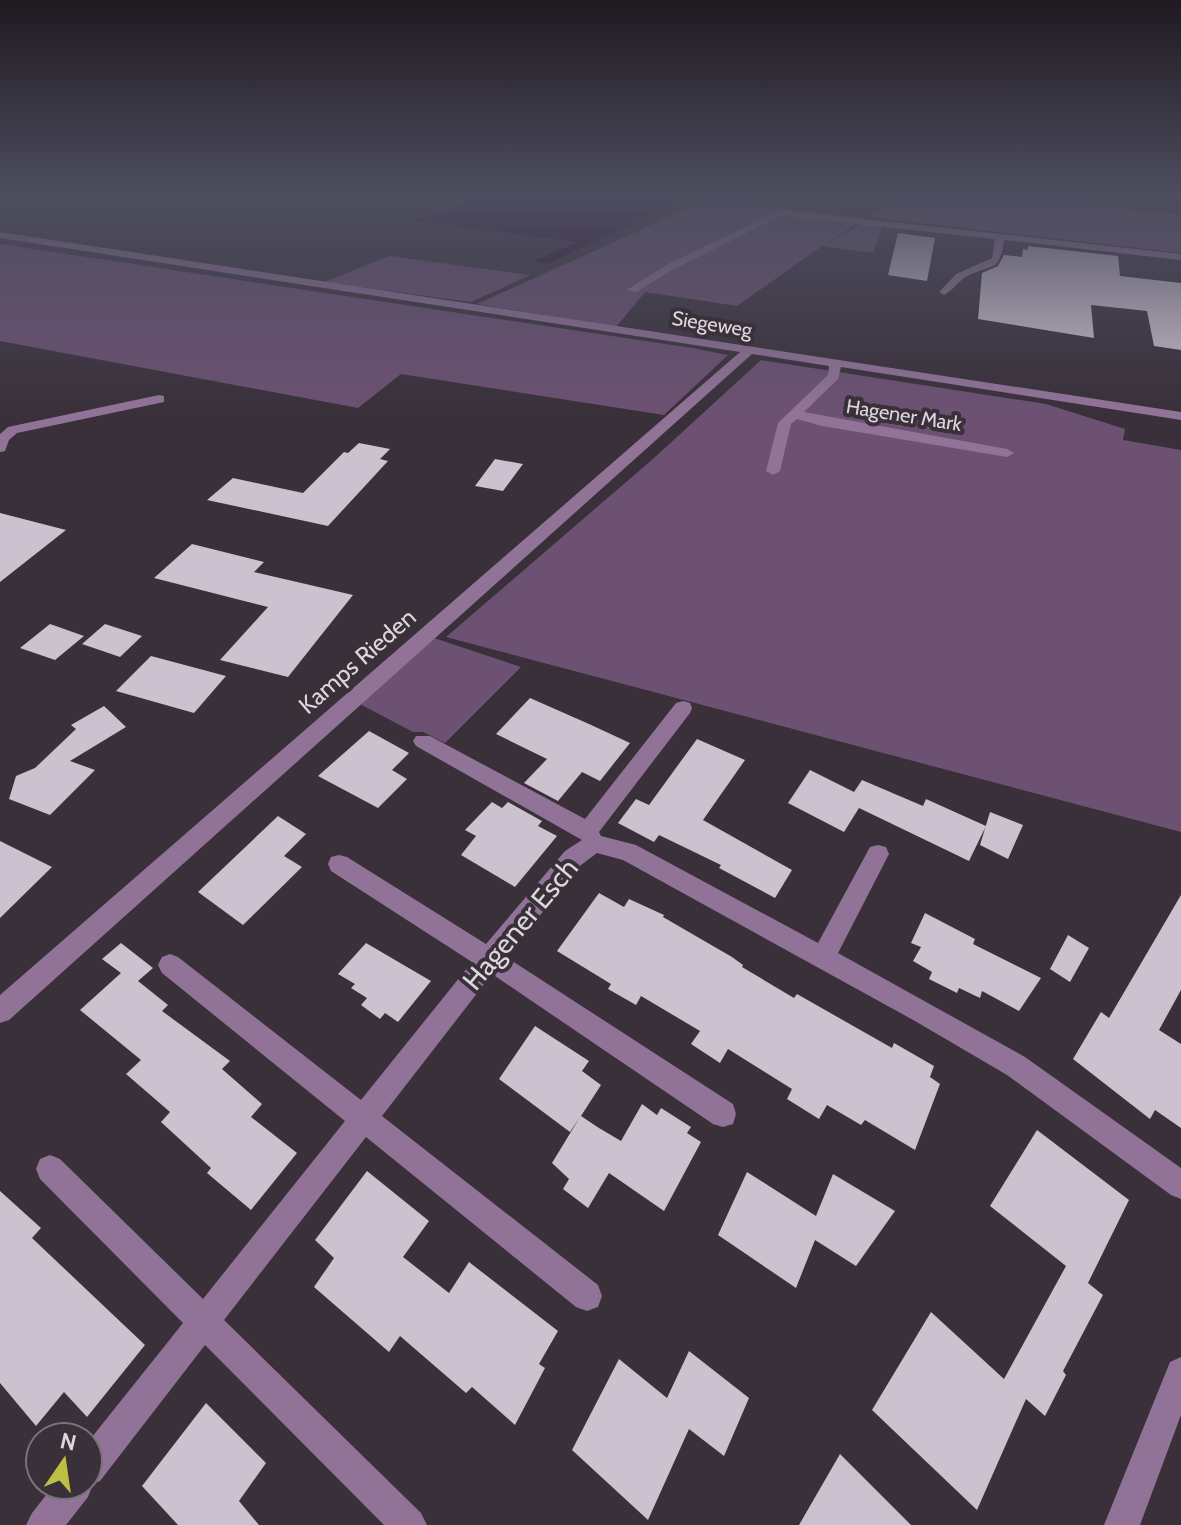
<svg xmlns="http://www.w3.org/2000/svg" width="1181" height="1525" font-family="Cabin,sans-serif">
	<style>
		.green { fill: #6c5172 }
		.water { fill: #2f0e36 }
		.building { fill: #ccc1ce }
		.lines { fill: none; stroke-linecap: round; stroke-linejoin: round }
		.minor { fill: #917397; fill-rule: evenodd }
		.labels { text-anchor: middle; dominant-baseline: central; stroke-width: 8; stroke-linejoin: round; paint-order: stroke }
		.far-street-label { font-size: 20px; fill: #dcd6dd; stroke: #39303a }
		.street-label { font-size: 24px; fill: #dcd6dd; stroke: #39303a }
		.near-street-label { font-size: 28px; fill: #dcd6dd; stroke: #39303a }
	</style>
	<rect width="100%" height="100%" fill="#39303a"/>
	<!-- green -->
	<path class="green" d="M905,197h109l167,18v38l-311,-36z
		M707,200l156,18 -38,28 38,-24 20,3 -10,28 -51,-7 -85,60 -92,-14 -29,35 -139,-23z
		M0,244l692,104 36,7 -64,60 -263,-41 -43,34 -358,-67z
		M389,256l141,19 -59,27 -147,-20z
		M761,360l285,44 79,25 -2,11 58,10v382l-735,-195 208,-179z
		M434,638l87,29 -76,76 -22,-11h-10l-53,-28z"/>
	<!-- water -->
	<path class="water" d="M479,197h178l30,3 -140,64 -13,-3 43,-19 -163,-21z"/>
	<!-- building -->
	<path class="building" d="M898,233l37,5 -8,43 -39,-6z
		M1028,246l90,10 2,20 61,7v67l-27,-4 -7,-35 -56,-6 3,33 -116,-19 4,-46 16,-7 6,-11 18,2 1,-8 5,1z
		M359,443l31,6 -10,10 8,2 -60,65 -121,-26 26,-22 70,15 41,-41 4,1z
		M495,459l28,5 -20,27 -28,-5z
		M0,513l66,17 -66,52z
		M192,544l72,18 -10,10 99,23 -65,82 -68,-17 48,-53 -114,-29z
		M50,624l34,12 -29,24 -35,-12z
		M105,624l37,12 -22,21 -38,-13z
		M151,656l75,20 -32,37 -78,-22z
		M530,698l59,26 41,19 -30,38 -18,-9 -24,29 -34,-18 23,-24 -51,-25z
		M104,706l22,21 -56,34 25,9 -45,45 -41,-16 7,-23 19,-8 41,-39 -5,-4z
		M369,731l40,22 -17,17 15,9 -29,29 -60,-32z
		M697,739l48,21 -42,60 89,50 -17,28 -56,-30 2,-3 -62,-30 -5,7 -36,-19 18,-24 13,6z
		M810,770l44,22 8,-12 61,26 3,-7 60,27 -17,35 -110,-53 -15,24 -56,-29z
		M492,802l10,6 6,-6 34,19 -4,5 19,10 -42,51 -54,-32 15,-19 -11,-6z
		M990,812l33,13 -15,34 -28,-14z
		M278,816l28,18 -22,22 18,11 -59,58 -45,-33z
		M0,841l52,26 -52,51z
		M599,893l25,14 5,-8 35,16 -1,2 69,40 11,8 -1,2 52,31 3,-4 95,54 2,-5 40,23 -4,11 10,7 -25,66 -50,-30 -4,5 -34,-20 -8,14 -32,-20 5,-10 -64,-40 -8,14 -29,-19 9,-13 -59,-35 -5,9 -28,-16 3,-5 -54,-33z
		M1181,895v95l-22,40 22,14v84l-26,-18 -5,9 -77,-60 28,-47 8,6z
		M925,913l50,26 -2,5 68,34 -22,33 -37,-20 -2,7 -21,-10 -2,5 -28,-14 3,-7 -19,-11 8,-14 -10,-4z
		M1068,935l21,13 -19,34 -20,-13z
		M121,943l32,25 -15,13 30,24 -6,6 68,50 -8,8 40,35 -11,13 46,36 -46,57 -44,-37 4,-5 -50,-46 9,-10 -44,-38 15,-14 -61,-50 41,-37 -19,-14z
		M366,943l65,38 -33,41 -13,-9 -5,6 -19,-14 6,-7 -16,-10 4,-4 -17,-10z
		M535,1026l54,35 -7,10 19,14 -20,31 18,12 22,13 21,-37 15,11 4,-7 30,19 -4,6 14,9 -37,69 -55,-38 -21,35 -25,-19 6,-10 -17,-16 28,-46 -10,15 -71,-53z
		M1037,1130l92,70 -41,83 15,12 -40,76 3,4 -21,41 -19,-17 -49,111 -105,-100 59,-98 73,67 62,-113 -76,-60z
		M367,1171l62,50 -26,36 46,36 20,-31 89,69 -19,33 6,4 -30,57 -43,-38 -6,6 -66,-57 -11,16 -75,-65 20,-29 -19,-18z
		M747,1172l69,44 17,-42 62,37 -39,55 -41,-26 -19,48 -78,-53z
		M0,1191l41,37 -9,10 113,107 -58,72 -23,-25 -28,34 -36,-43z
		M689,1351l60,47 -25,58 -35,-27 -41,91 -76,-70 47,-91 48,39z
		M206,1403l60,60 -27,38 20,24h-81l-36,-39z
		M840,1454l71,71h-112z"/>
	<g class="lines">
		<!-- minor -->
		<path class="minor" d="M781,210l400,44v6l-177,-20c-4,35 -15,23 -40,38 -7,5 -12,13 -20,17l-5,-3 17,-18 36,-16 3,-19 -213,-23 -108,53 -38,23 -9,-2 39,-25z
			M0,232l1181,180v8l-340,-53 -3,12 -34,33 203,37 7,4 -7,4 -185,-31 -25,-7 -6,5 -11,47 -7,4 -7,-4 12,-48 50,-48 1,-9 -77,-12 -743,666 -9,3v-28l740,-643 -740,-114z
			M159,395l5,1v6l-147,31 -8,7 -4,11 -5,1v-18l8,-7z
			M683,701l7,2 2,5 -2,5 -91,119 2,4 35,9 182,98 52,-96 8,-2 8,2 3,7 -51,99 187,104 156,111v31l-10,-4 -164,-120 -92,-54 -292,-161 -26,-7 -16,12 -75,92 227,147 3,10 -3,10 -10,3 -10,-3 -221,-150 -110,142 216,169 4,11 -4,11 -11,4 -11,-4 -210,-170 -142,183 197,193 6,12h-43l-179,-180 -105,136 -7,3 -5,13 -22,28h-40l6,-12 22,-28h34v-43l95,-119 -143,-144 -4,-10 4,-10 10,-4 10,4 143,140 142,-178 -183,-148 -4,-8 4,-8 8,-3 8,3 183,143 111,-138 -141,-91 -3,-7 3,-7 8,-2 8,2 139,87 79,-93 17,-11 -166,-94 -3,-5 3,-5h14l155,83 91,-116z
			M1181,1357v58l-41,110h-36l66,-163z"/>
	</g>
	<!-- sky -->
	<linearGradient id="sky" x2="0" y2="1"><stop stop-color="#1f1a20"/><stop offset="0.48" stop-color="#4e4e60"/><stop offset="1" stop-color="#4e4e60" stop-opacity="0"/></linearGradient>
	<rect width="1181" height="410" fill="url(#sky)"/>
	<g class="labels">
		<!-- far-street labels -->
		<g class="far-street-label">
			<text transform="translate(712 324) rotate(9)">Siegeweg</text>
			<text transform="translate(904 415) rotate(9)">Hagener Mark</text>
		</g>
		<!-- street labels -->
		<g class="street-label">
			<text transform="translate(357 661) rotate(-41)">Kamps Rieden</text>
		</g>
		<!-- near-street labels -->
		<g class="near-street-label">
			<text transform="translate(520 924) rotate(-50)">Hagener Esch</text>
		</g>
	</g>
	<!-- north arrow -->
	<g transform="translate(64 1461) rotate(13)"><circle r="38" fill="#39303a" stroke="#7a727b" stroke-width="2"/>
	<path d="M0-6L14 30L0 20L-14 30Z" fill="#bdbf43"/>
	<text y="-12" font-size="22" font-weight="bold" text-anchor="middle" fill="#dcd6dd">N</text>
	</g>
</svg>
